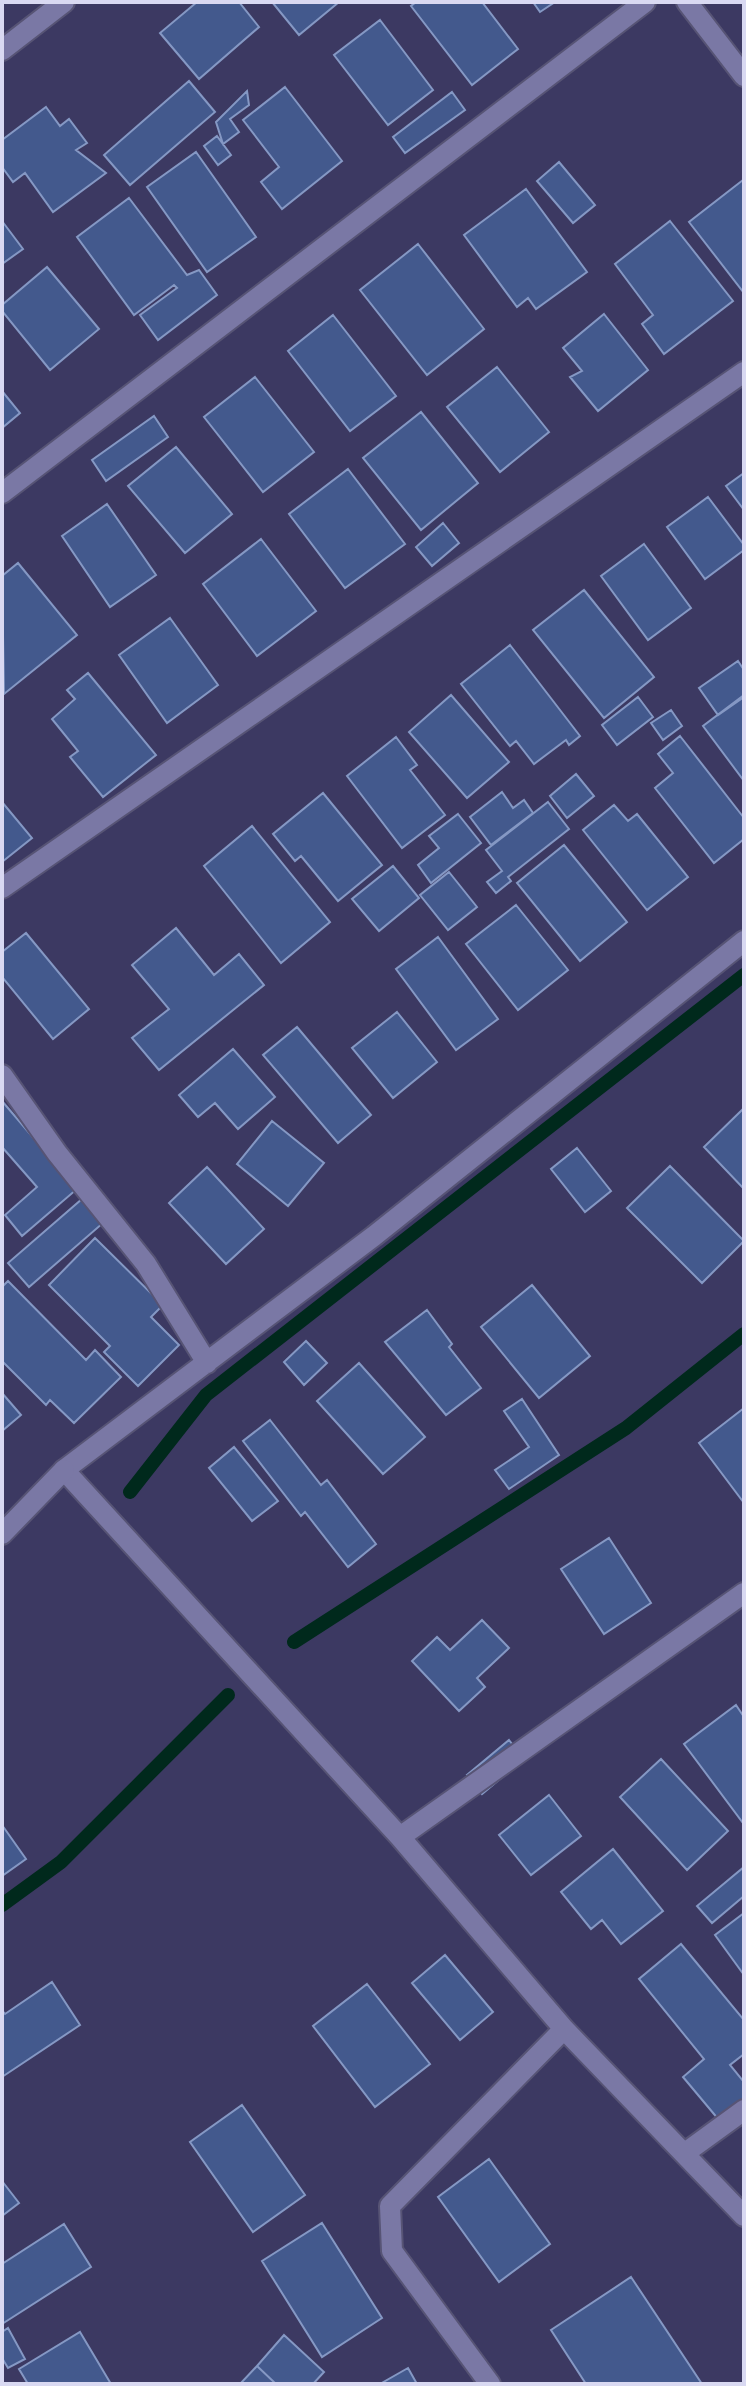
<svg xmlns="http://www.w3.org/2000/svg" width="746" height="2386" font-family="'DejaVu Sans',sans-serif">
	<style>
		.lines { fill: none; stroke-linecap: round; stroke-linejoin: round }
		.stream { stroke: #00291c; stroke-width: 14 }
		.building { fill: #43598d; stroke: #8598c4; stroke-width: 2 }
		.street-casing { stroke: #575475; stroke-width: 24 }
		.secondary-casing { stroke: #575475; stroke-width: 24 }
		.street { stroke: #7a78a5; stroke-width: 20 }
		.secondary { stroke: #7a78a5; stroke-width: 20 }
	</style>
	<rect width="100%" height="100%" fill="#3c3962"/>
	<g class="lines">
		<!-- stream -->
		<path class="stream" d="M130,1492l76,-97 538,-420
			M294,1642l332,-214 118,-94
			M2,1905l59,-43 167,-167"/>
	</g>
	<!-- building -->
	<path class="building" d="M197,2h42l20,25 -60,52 -39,-46z
		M272,2h67l-40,33z
		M416,2h66l36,47 -46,36 -61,-79z
		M533,2h22l-15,10z
		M380,20l53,70 -45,35 -54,-70z
		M189,81l26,31 -85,73 -26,-30z
		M285,87l57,74 -60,48 -21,-27 18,-15 -36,-47z
		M247,91l2,14 -19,14 9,13 -16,12 -7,-22z
		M452,92l13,18 -60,43 -12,-16z
		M46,107l14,19 9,-7 18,24 -11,7 30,23 -53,39 -28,-39 -12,9 -11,-15v-27z
		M217,136l14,19 -13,10 -14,-19z
		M196,152l60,85 -49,35 -60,-85z
		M559,162l36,43 -22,18 -36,-42z
		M743,180l1,2v111l-55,-71z
		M526,189l61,83 -51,37 -8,-11 -11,9 -53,-72z
		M129,198l58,77 12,-5 18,25 -59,45 -18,-25 37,-27 -3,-3 -40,30 -57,-78z
		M2,221l21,28 -21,15z
		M670,221l63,80 -69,53 -22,-30 11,-9 -38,-51z
		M418,244l66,85 -57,46 -67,-85z
		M47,267l52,62 -49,41 -48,-59v-6z
		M604,314l44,56 -50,41 -28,-34 12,-6 -19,-23z
		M333,315l63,81 -46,35 -62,-80z
		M497,367l52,65 -49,40 -53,-65z
		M255,377l59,75 -51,40 -59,-75z
		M2,391l18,22 -18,15z
		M421,412l57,71 -57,47 -58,-72z
		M154,416l14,21 -62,44 -14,-21z
		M176,447l56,67 -47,39 -57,-67z
		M348,469l57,75 -60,44 -56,-74z
		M744,473v37l-18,-24z
		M708,497l36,48v5l-39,29 -38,-52z
		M107,504l49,71 -46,32 -48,-71z
		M443,523l16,20 -27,23 -16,-19z
		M261,539l55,72 -59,45 -54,-72z
		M644,544l47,64 -43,32 -47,-64z
		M18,563l59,72 -73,59 -2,-118z
		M584,590l70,87 -50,41 -71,-88z
		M170,618l48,67 -51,38 -48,-68z
		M510,645l70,91 -11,9 -3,-5 -32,24 -18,-23 -6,5 -49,-62z
		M738,661l6,9v27l-26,18 -19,-27z
		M88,673l68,82 -53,42 -33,-40 8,-6 -26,-32 23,-20 -8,-9z
		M451,695l58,67 -42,36 -58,-66z
		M744,695v86l-41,-55z
		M638,697l15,20 -36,28 -15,-20z
		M671,710l11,16 -19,14 -12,-17z
		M680,736l64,82v21l-30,24 -59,-75 18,-15 -15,-19z
		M396,737l21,28 -7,5 35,45 -43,33 -55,-72z
		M576,774l18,22 -27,22 -17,-22z
		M502,792l11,16 11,-8 9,13 -42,32 -21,-28z
		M323,793l59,72 -44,36 -37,-45 -6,5 -22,-27z
		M2,802l30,36 -30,24z
		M548,802l21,27 -61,48 3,4 -15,12 -9,-11 15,-11 -16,-21z
		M614,805l14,16 9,-7 51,63 -41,33 -64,-80z
		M458,814l23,29 -50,40 -13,-18 21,-17 -10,-12z
		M252,826l78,96 -49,41 -77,-97z
		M564,845l63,77 -47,39 -63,-78z
		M393,866l26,32 -40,33 -27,-32z
		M449,872l28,35 -29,23 -28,-35z
		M516,905l52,65 -50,40 -52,-66z
		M176,928l38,47 25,-21 25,31 -105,85 -27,-32 37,-29 -37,-44z
		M26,933l63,76 -36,30 -51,-62v-25z
		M438,937l60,82 -42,31 -60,-81z
		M397,1012l40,50 -44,36 -41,-50z
		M297,1027l74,88 -33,28 -75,-88z
		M233,1049l42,48 -37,32 -23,-26 -17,14 -19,-22z
		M2,1101l75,88 -55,47 -17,-21 32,-28 -35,-40z
		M742,1110l2,2v77l-40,-42z
		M272,1121l52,42 -36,43 -51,-42z
		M577,1148l34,43 -26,21 -34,-43z
		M670,1166l74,75 -42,42 -75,-75z
		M207,1167l57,62 -38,35 -57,-61z
		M82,1199l21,24 -74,64 -21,-24z
		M95,1238l68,67 -12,12 28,28 -41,41 -34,-34 6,-6 -61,-61z
		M8,1281l78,79 9,-10 26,27 -47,46 -24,-23 -4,5 -44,-44v-74z
		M532,1285l58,71 -51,42 -58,-71z
		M427,1310l25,34 -3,3 32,41 -35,27 -61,-73z
		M306,1341l21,22 -23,22 -20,-23z
		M359,1363l66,74 -42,37 -66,-73z
		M2,1393l19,22 -19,16z
		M522,1399l37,56 -50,34 -14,-19 34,-23 -25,-36z
		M744,1408v95l-45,-60z
		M270,1420l51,65 6,-5 49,64 -28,23 -43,-55 -4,4 -58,-75z
		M234,1447l44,54 -26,20 -43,-53z
		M609,1538l42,65 -47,31 -43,-65z
		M482,1620l27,28 -32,30 8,9 -26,24 -47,-50 25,-24 13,13z
		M736,1705l8,12 -1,106 -59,-79z
		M509,1740l15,19 -42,35 -15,-19z
		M661,1759l67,72 -41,39 -67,-73z
		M549,1795l32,41 -50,39 -32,-40z
		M2,1825l24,34 -24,17z
		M613,1849l50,62 -42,33 -19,-24 -11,9 -30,-37z
		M744,1867v29l-32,27 -15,-17z
		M744,1913v62l-29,-40z
		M681,1944l63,76v34l-14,11 14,17v37l-15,13 -46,-55 21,-18 -65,-80z
		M445,1955l48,57 -33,28 -48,-57z
		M52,1982l28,43 -78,52v-67l3,4z
		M367,1984l63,80 -55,43 -62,-81z
		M242,2105l63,90 -52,37 -63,-90z
		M489,2159l61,85 -51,38 -61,-85z
		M2,2181l17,22 -17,13z
		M322,2223l60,95 -60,39 -60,-96z
		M64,2224l27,43 -89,57v-60z
		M631,2277l71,107h-116l-35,-54z
		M8,2328l17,31 -17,9 -6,-10v-26z
		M80,2332l31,52h-83l-9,-15z
		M284,2335l40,37 -11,12h-37l-19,-18z
		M257,2366l19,18h-36z
		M408,2368l9,16h-37z"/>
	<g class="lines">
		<defs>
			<path id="street" d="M687,2l57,74
				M2,50l62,-48
				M2,493l643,-491
				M2,888l742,-516
				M744,941l-370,295 -310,234 336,367 164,192 180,187
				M2,1075l55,78 89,111 61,99
				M400,1837l344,-244
				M685,2153l59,-43
				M490,2384l-98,-133 -2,-45 174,-177"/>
			<path id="secondary" d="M2,1534l62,-64"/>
		</defs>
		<!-- street casing -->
		<use href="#street" class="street-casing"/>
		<!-- secondary casing -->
		<use href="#secondary" class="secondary-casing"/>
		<!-- street -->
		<use href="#street" class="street"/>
		<!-- secondary -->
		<use href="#secondary" class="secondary"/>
	</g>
	<!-- border -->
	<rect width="746" height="2386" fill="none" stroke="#d9d9f2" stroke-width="8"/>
</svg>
